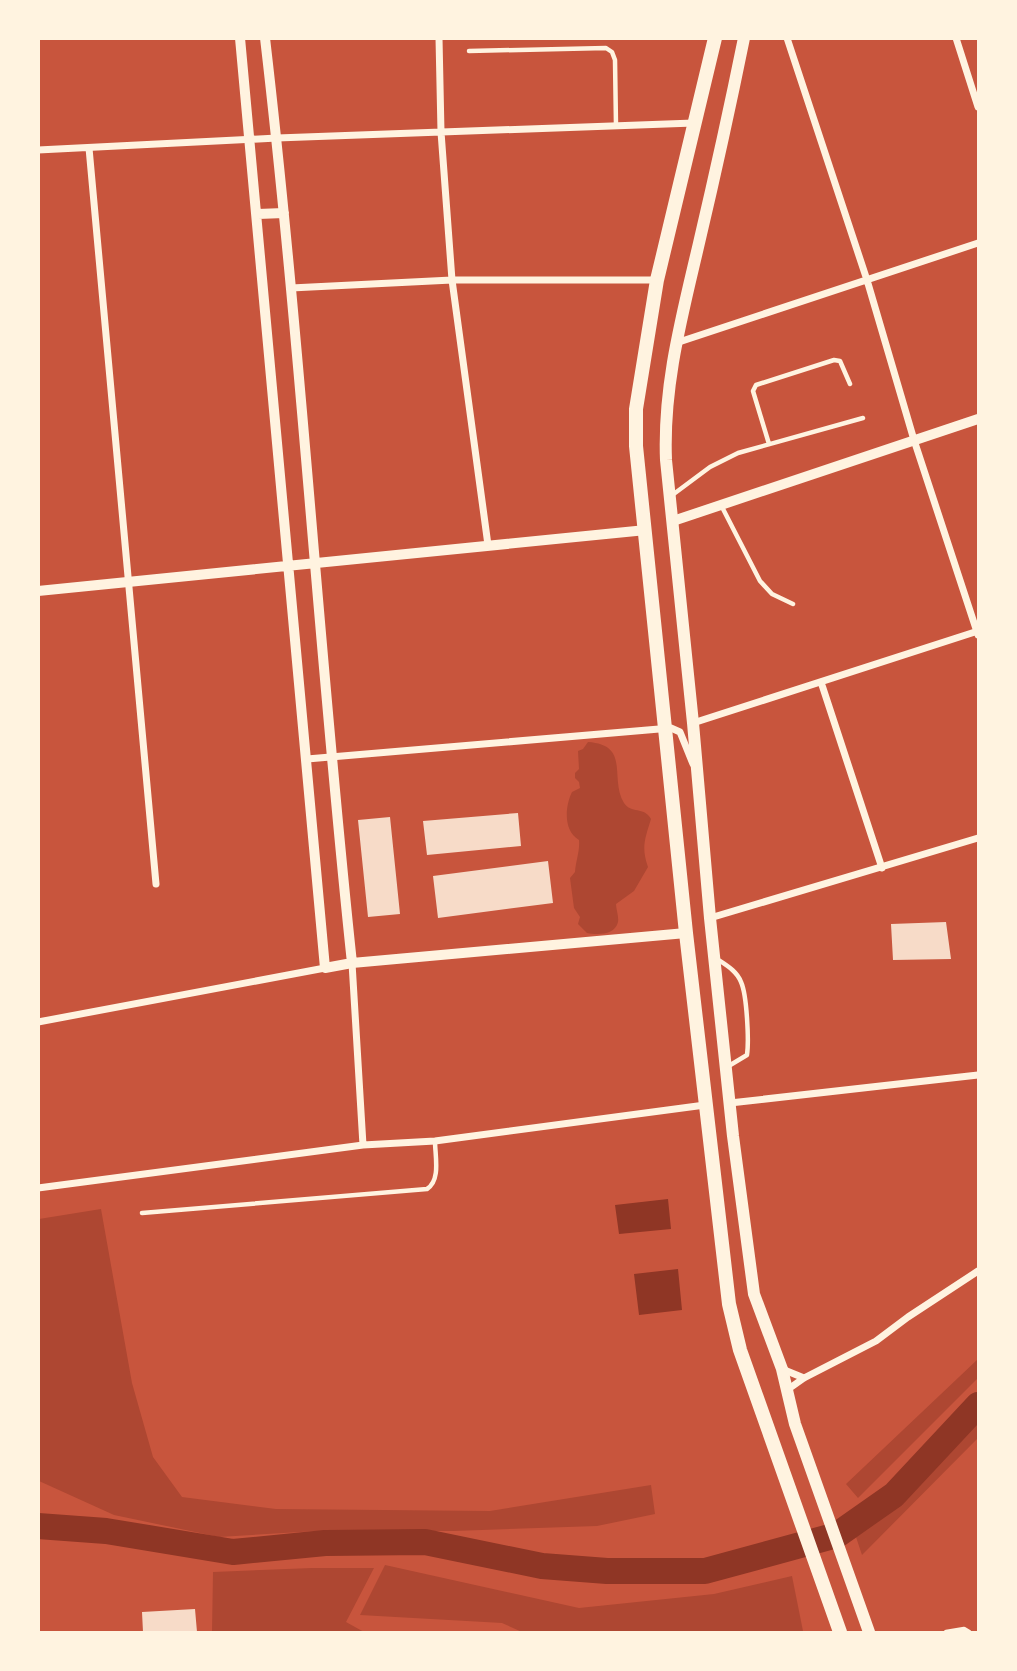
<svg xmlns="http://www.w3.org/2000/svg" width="1017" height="1671" font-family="Arial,sans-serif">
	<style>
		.green { fill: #ae4732 }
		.water { fill: #8f3625 }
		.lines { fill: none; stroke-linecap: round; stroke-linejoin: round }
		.river { stroke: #8f3625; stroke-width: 26 }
		.building { fill: #f7dbc8 }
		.service { stroke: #fff3e0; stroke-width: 4.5 }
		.minor { stroke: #fff3e0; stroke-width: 7 }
		.tertiary { stroke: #fff3e0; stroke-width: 10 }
		.primary { stroke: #fff3e0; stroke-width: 12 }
		.trunk { stroke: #fff3e0; stroke-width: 14 }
	</style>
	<rect width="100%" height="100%" fill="#c8553d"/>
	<!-- green -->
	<path class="green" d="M588,742c43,3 21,36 36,61 7,11 20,3 27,16 -6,20 -10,28 -3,48l-14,24 -18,13c0,5 3,13 2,18 -3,13 -20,13 -31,11l-9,-9 2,-7 -6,-9 -4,-30 5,-6c1,-12 5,-21 4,-32 -16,-9 -14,-34 -7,-48l8,-4 -1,-6 -4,-4v-5l4,-4 -1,-18 5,-2z
		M101,1209l31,174 21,74 29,40 94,12 214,2 161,-26 4,29 -58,12 -144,5h-136l-98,6 -105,-22 -75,-34v-262z
		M978,1359v19l-120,120 -12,-14z
		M978,1423v15l-116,117 -6,-18z
		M385,1565l194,43 135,-14 78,-18 11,55 -281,1 -20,-9 -142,-8z
		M312,1568h62l-28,54 18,10h-152l1,-60z"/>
	<!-- water -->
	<path class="water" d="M668,1199l3,30 -52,5 -4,-29z
		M678,1269l4,41 -43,5 -5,-41z"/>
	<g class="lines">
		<!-- river -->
		<path class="river" d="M38,1526l68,5 127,21 92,-9 100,-1 117,24 65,5h98l132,-36 57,-40 84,-90"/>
	</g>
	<!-- building -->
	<path class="building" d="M518,813l3,33 -94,9 -4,-34z
		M390,817l10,97 -32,3 -10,-97z
		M548,861l5,42 -115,15 -5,-42z
		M946,922l5,37 -58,1 -2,-36z
		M195,1609l2,23h-54l-1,-20z"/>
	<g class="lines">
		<!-- service -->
		<path class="service" d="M469,51l137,-3 6,4 3,8 1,66
			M769,444l-16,-53 3,-6 78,-25 6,1 10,23
			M671,496l39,-29 28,-14 125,-35
			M722,507l38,74 12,13 21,10
			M717,959c9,6 20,12 24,23 6,13 8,59 6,73l-20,12
			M142,1213l285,-24c14,-9 8,-33 8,-48
			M946,1632l18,-3 5,3"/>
		<!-- minor -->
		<path class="minor" d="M439,38l2,94 11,148 36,265
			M787,38l80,242 47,160 64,195
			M956,38l22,69
			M89,148l67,736
			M38,150l239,-12 417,-15
			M291,288l161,-8h204
			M676,343l302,-100
			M821,682l61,186
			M693,723l285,-92
			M307,759l364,-31 9,4 13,32
			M710,918l268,-80
			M352,963l11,182
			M38,1022l287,-54
			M730,1103l248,-28
			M38,1188l325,-43 72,-4 270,-36
			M782,1369l22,9
			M787,1390l17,-12 72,-37 32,-24 70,-46"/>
		<!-- tertiary -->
		<path class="tertiary" d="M240,38l85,930 27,-5 334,-30
			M265,38c36,308 54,617 87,925
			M258,214l26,-1
			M673,521l305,-102
			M38,591l608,-61"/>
		<!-- primary -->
		<path class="primary" d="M744,38c-14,69 -29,137 -45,205 -17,73 -36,142 -33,217l27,263 17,195 23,218 21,158 28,75 13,55 74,208"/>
		<!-- trunk -->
		<path class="trunk" d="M715,38l-58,242 -21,129v37l50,487 43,371 11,46 100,282"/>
	</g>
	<!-- border -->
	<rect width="1017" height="1671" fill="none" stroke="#fff3e0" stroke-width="80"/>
</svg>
